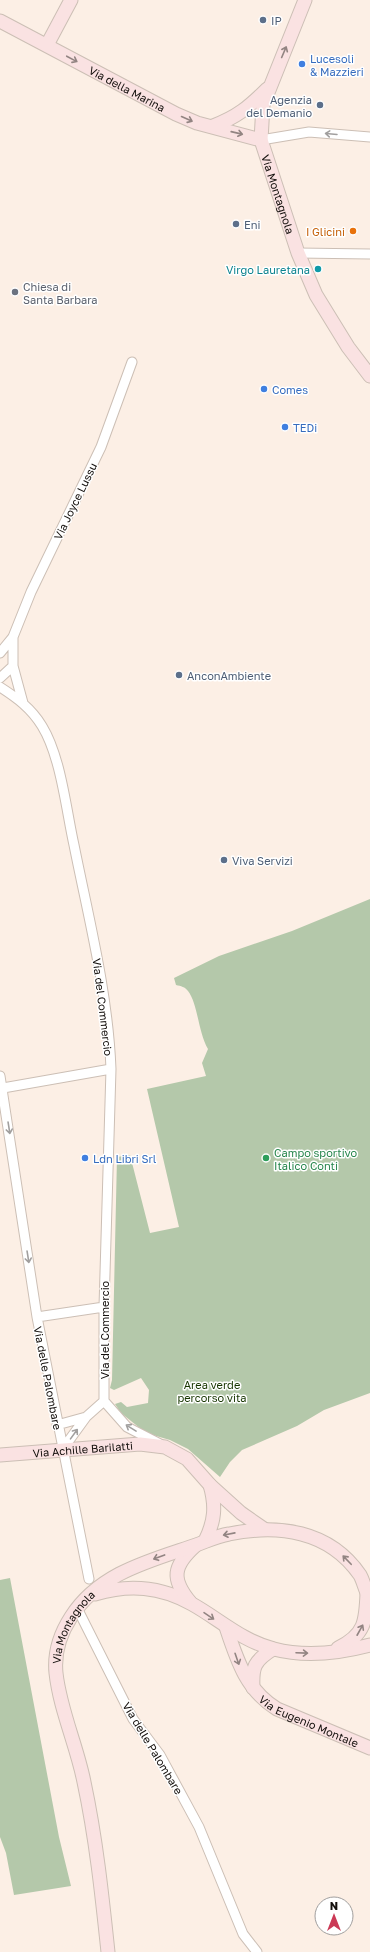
<svg xmlns="http://www.w3.org/2000/svg" width="370" height="1952" font-family="'Golos Text',sans-serif">
	<style>
		.green { fill: #b4c8aa }
		.lines { fill: none; stroke-linecap: round; stroke-linejoin: round }
		.street-casing { stroke: #ccbfb5; stroke-width: 11 }
		.secondary-casing { stroke: #ccbfb5; stroke-width: 15 }
		.street { stroke: #fff; stroke-width: 9 }
		.secondary { stroke: #fae2e2; stroke-width: 13 }
		.oneway { stroke: #928482 }
		.oneway2 { stroke: #a19f9e }
		.service-dot { fill: #5c6f8a; stroke: #fff; stroke-width: 1.5 }
		.shop-dot { fill: #3f7fe0; stroke: #fff; stroke-width: 1.5 }
		.food-dot { fill: #e8710a; stroke: #fff; stroke-width: 1.5 }
		.culture-dot { fill: #0f9aa8; stroke: #fff; stroke-width: 1.5 }
		.worship-dot { fill: #6b7280; stroke: #fff; stroke-width: 1.5 }
		.leisure-dot { fill: #2e9e5b; stroke: #fff; stroke-width: 1.5 }
		.labels { text-anchor: middle; dominant-baseline: central; stroke-width: 3; stroke-linejoin: round; paint-order: stroke }
		.service-label { font-size: 11px; fill: #4e5e75; stroke: #fff; text-anchor: start }
		.shop-label { font-size: 11px; fill: #366cbe; stroke: #fff; text-anchor: start }
		.street-label { font-size: 11px; fill: #14100d; stroke: #fff }
		.food-label { font-size: 11px; fill: #c56008; stroke: #fff; text-anchor: end }
		.culture-label { font-size: 11px; fill: #0d838f; stroke: #fff; text-anchor: end }
		.worship-label { font-size: 11px; fill: #5b616d; stroke: #fff; text-anchor: start }
		.leisure-label { font-size: 11px; fill: #27864d; stroke: #fff; text-anchor: start }
		.park-label { font-size: 11px; fill: #173600; stroke: #fff }
	</style>
	<rect width="100%" height="100%" fill="#fcefe5"/>
	<!-- green -->
	<path class="green" d="M370,899v494l-46,17 -27,16 -55,24 -12,12 -10,15 -32,-28 -18,-9 -24,-7 -25,-20 -6,-9 6,-2 6,5 21,-4 1,-13 -8,-12 -27,12 -4,-2 2,-8 5,-223 13,-2 20,78 29,-6 -32,-138 59,-13 -4,-13 6,-14c-10,-17 -10,-45 -20,-58 -3,-4 -7,-5 -12,-6l-2,-7 45,-22 73,-25z
		M10,1578l49,259 12,49 -57,9 -8,-42 -6,-16v-257z"/>
	<g class="lines">
		<defs>
			<path id="street" d="M261,140l48,-8 61,5
				M298,253l72,1
				M13,637v29l10,37
				M0,653l13,-16 18,-45 70,-145 31,-85
				M0,678l13,-12
				M0,687c17,11 31,21 42,39 19,31 24,83 32,119 15,75 34,148 37,224l-7,238v94l-18,16 -24,33
				M0,1076l37,241 52,262
				M3,1088l108,-19
				M37,1317l67,-10
				M104,1401l23,26 33,17
				M57,1425l29,-8
				M77,1608l56,111 27,36 39,72 44,107 14,18"/>
			<g id="secondary">
				<path id="s1" d="M305,0l-42,105 -2,35 37,113 18,42 32,52 22,29"/>
				<path id="s2" d="M0,21l176,93 21,9 64,17"/>
				<path d="M47,45l24,-45"/>
				<path d="M213,126c24,-9 36,-19 54,-37"/>
				<path id="s3" d="M0,1455l140,-11 25,3 22,12 23,26 31,28 23,16"/>
				<path d="M205,1541c10,-20 11,-35 5,-56"/>
				<path d="M95,1594c34,-10 65,-8 97,10 27,15 50,37 82,45 30,8 66,4 96,-4"/>
				<path d="M190,1602c-19,-23 -17,-36 5,-56"/>
				<path id="s4" d="M226,1627c11,33 20,63 51,82l93,39"/>
				<path d="M338,1648c27,-13 28,-27 29,-55"/>
				<path d="M253,1688c-1,-21 1,-27 20,-39"/>
				<path id="s5" d="M108,1952c-6,-57 -12,-114 -24,-170 -7,-36 -24,-72 -28,-109 -2,-20 4,-39 15,-56 28,-44 78,-56 125,-72 11,-4 21,-9 33,-11 49,-10 100,-4 131,41 4,7 5,16 10,23"/>
			</g>
		</defs>
		<!-- street casing -->
		<use href="#street" class="street-casing"/>
		<!-- secondary casing -->
		<use href="#secondary" class="secondary-casing"/>
		<!-- street -->
		<use href="#street" class="street"/>
		<!-- secondary -->
		<use href="#secondary" class="secondary"/>
	</g>
	<!-- one-way arrows -->
	<defs><path id="oneway-shaft" d="M-6 0H5M1.5-3L5.5 0L1.5 3" fill="none" stroke-width="1.6" stroke-linecap="round" stroke-linejoin="round"/></defs>
	<g class="oneway">
		<use href="#oneway-shaft" transform="translate(284 52) rotate(-67)"/>
		<use href="#oneway-shaft" transform="translate(72 59) rotate(28)"/>
		<use href="#oneway-shaft" transform="translate(187 119) rotate(24)"/>
		<use href="#oneway-shaft" transform="translate(237 133) rotate(13)"/>
		<use href="#oneway-shaft" transform="translate(229 1534) rotate(169)"/>
		<use href="#oneway-shaft" transform="translate(159 1557) rotate(160)"/>
		<use href="#oneway-shaft" transform="translate(347 1560) rotate(-134)"/>
		<use href="#oneway-shaft" transform="translate(209 1616) rotate(34)"/>
		<use href="#oneway-shaft" transform="translate(360 1630) rotate(-61)"/>
		<use href="#oneway-shaft" transform="translate(302 1653) rotate(2)"/>
		<use href="#oneway-shaft" transform="translate(237 1659) rotate(71)"/>
	</g>
	<g class="oneway2">
		<use href="#oneway-shaft" transform="translate(331 134) rotate(-175)"/>
		<use href="#oneway-shaft" transform="translate(9 1128) rotate(81)"/>
		<use href="#oneway-shaft" transform="translate(28 1257) rotate(81)"/>
		<use href="#oneway-shaft" transform="translate(131 1428) rotate(-148)"/>
		<use href="#oneway-shaft" transform="translate(74 1434) rotate(-54)"/>
	</g>
	<!-- markers -->
	<g class="service-dot">
		<circle cx="263" cy="20" r="4"/>
		<circle cx="320" cy="105" r="4"/>
		<circle cx="236" cy="224" r="4"/>
		<circle cx="179" cy="675" r="4"/>
		<circle cx="224" cy="860" r="4"/>
	</g>
	<g class="shop-dot">
		<circle cx="302" cy="64" r="4"/>
		<circle cx="264" cy="389" r="4"/>
		<circle cx="285" cy="427" r="4"/>
		<circle cx="85" cy="1158" r="4"/>
	</g>
	<circle class="food-dot" cx="353" cy="231" r="4"/>
	<circle class="culture-dot" cx="318" cy="269" r="4"/>
	<circle class="worship-dot" cx="15" cy="292" r="4"/>
	<circle class="leisure-dot" cx="266" cy="1158" r="4"/>
	<g class="labels">
		<!-- service labels -->
		<g class="service-label">
			<text x="271" y="20">IP</text>
			<text x="312" y="99" text-anchor="end">Agenzia<tspan x="312" dy="13">del Demanio</tspan></text>
			<text x="244" y="224">Eni</text>
			<text x="187" y="675">AnconAmbiente</text>
			<text x="232" y="860">Viva Servizi</text>
		</g>
		<!-- shop labels -->
		<g class="shop-label">
			<text x="310" y="58">Lucesoli<tspan x="310" dy="13">&amp; Mazzieri</tspan></text>
			<text x="272" y="389">Comes</text>
			<text x="293" y="427">TEDi</text>
			<text x="93" y="1158">Ldn Libri Srl</text>
		</g>
		<!-- street labels -->
		<g class="street-label">
			<text stroke="none"><textPath href="#s2" startOffset="144">Via della Marina</textPath></text>
			<text stroke="none"><textPath href="#s1" startOffset="205">Via Montagnola</textPath></text>
			<text transform="translate(75 501) rotate(-64)">Via Joyce Lussu</text>
			<text transform="translate(103 1007) rotate(83)">Via del Commercio</text>
			<text transform="translate(104 1330) rotate(-90)">Via del Commercio</text>
			<text transform="translate(48 1378) rotate(79)">Via delle Palombare</text>
			<text stroke="none"><textPath href="#s3" startOffset="83">Via Achille Barilatti</textPath></text>
			<text stroke="none"><textPath href="#s5" startOffset="335">Via Montagnola</textPath></text>
			<text stroke="none"><textPath href="#s4" startOffset="133">Via Eugenio Montale</textPath></text>
			<text transform="translate(153 1748) rotate(59)">Via delle Palombare</text>
		</g>
		<!-- food labels -->
		<g class="food-label">
			<text x="345" y="231">I Glicini</text>
		</g>
		<!-- culture labels -->
		<g class="culture-label">
			<text x="310" y="269">Virgo Lauretana</text>
		</g>
		<!-- worship labels -->
		<g class="worship-label">
			<text x="23" y="286">Chiesa di<tspan x="23" dy="13">Santa Barbara</tspan></text>
		</g>
		<!-- leisure labels -->
		<g class="leisure-label">
			<text x="274" y="1152">Campo sportivo<tspan x="274" dy="13">Italico Conti</tspan></text>
		</g>
		<!-- park labels -->
		<g class="park-label">
			<text x="212" y="1384">Area verde<tspan x="212" dy="13">percorso vita</tspan></text>
		</g>
	</g>
	<!-- north arrow -->
	<g transform="translate(334 1916)"><circle r="19" fill="#ffffff" stroke="#a19f9e"/>
	<path d="M0-3L7 15L0 10L-7 15Z" fill="#cb3a56"/>
	<text y="-6" font-size="11" font-weight="bold" text-anchor="middle" fill="#14100d">N</text>
	</g>
</svg>
